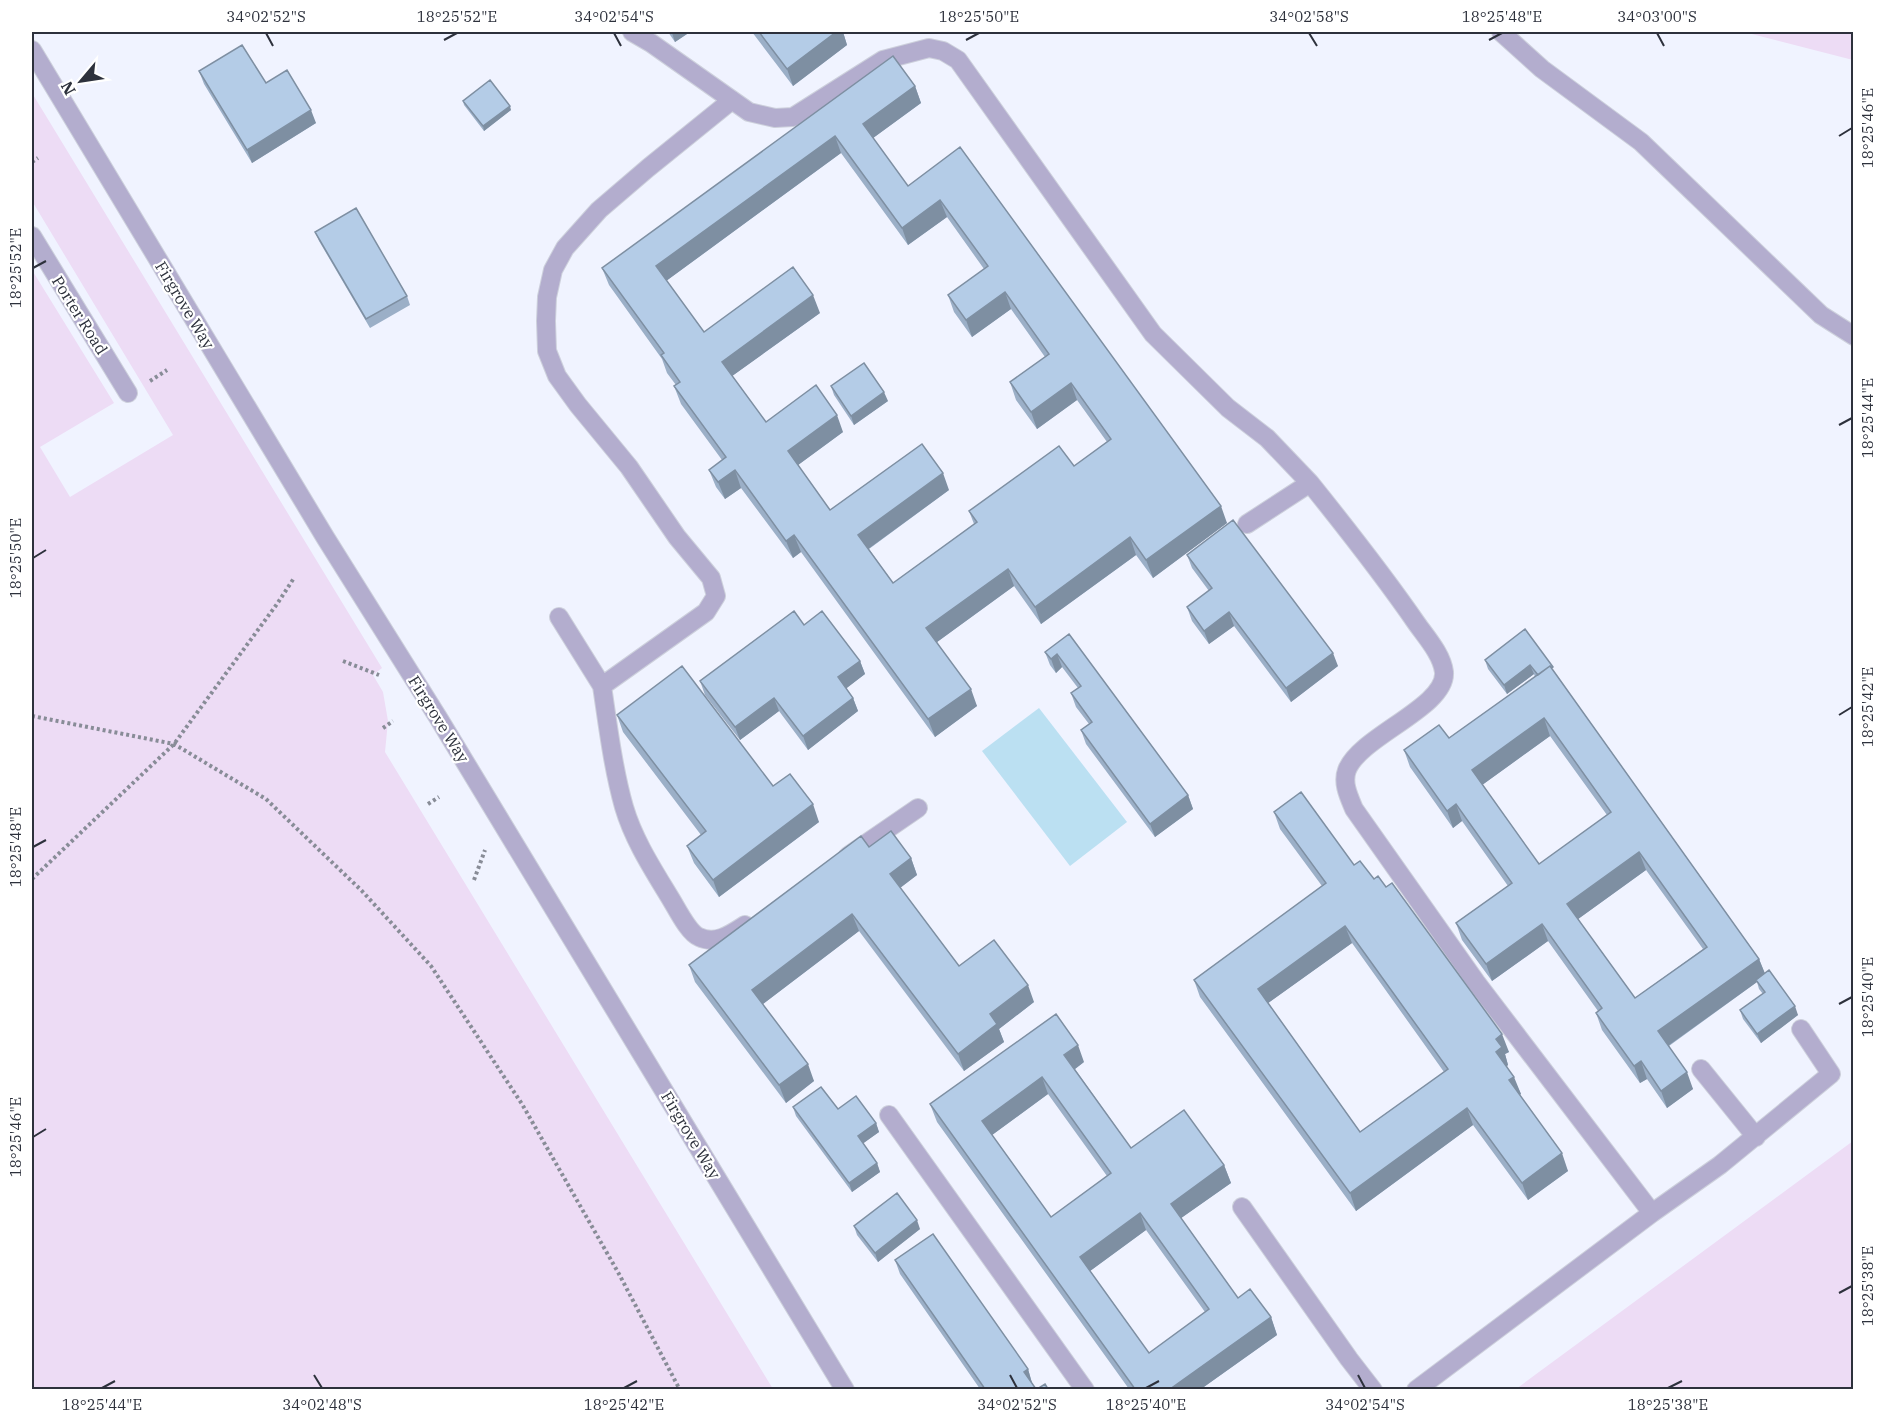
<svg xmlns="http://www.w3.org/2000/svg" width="1885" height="1421" font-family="'IBM Plex Serif',serif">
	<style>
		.green { fill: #eddcf5 }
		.water { fill: #bbe0f2 }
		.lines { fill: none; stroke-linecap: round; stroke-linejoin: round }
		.minor-casing { stroke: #cdd0dc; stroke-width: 20 }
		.path { stroke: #888c97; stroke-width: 4; stroke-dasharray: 3 3; stroke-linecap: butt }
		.minor { stroke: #b3adce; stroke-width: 18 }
		.wall { fill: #9bafc7; fill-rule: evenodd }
		.shaded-wall { fill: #7e8fa2 }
		.building { fill: #b4cce7; stroke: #7e8fa2; stroke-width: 1.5; fill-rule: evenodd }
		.ticks { fill: none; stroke: #2d313c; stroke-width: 2 }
		.labels { text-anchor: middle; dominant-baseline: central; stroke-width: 4.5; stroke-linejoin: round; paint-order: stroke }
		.street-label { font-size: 16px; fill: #2d313c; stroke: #fff }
		.neatline { fill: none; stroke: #2d313c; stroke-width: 2 }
		.ticks-label { font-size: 15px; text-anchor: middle; fill: #2d313c }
	</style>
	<rect width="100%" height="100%" fill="#f0f3ff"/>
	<!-- green -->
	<path class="green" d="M1744,32h109v28z
		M32,93l350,575 -9,7 10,17 5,29 -3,31 388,637h-741v-1119l82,133 -74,44 30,50 103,-62 -141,-234z
		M1853,1141v248h-337z"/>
	<!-- water -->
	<path class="water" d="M1039,708l88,114 -57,44 -88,-115z"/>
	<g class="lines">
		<defs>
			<path id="minor" d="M632,32l19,11 98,69 26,6 18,-1 90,-57 46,-12 14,3 15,9 195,274 75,74 39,30 43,45 -63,41
				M1501,32l41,37 99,73 180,173 33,21
				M32,50l293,487 114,182 406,671
				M32,236l96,157
				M1310,483c37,46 74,93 107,141 10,14 25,31 27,48 3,35 -84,64 -97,98 -5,13 2,27 7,39l122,173 176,231
				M559,617l43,69 104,-74 10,-16 -5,-18 -34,-41 -48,-70 -51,-62 -21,-29 -10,-25 -1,-30 1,-24 6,-27 12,-22 34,-38 49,-42 84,-68
				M602,686c6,40 11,82 22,121 10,34 30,64 48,94 6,10 17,32 27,36 17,8 32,-3 46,-12
				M848,856l70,-48
				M1701,1069l55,68
				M889,1115l196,275
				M1242,1207l107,152 24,31
				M1416,1390l236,-177 68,-48 111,-91 -30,-45"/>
		</defs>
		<!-- minor casing -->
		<use href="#minor" class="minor-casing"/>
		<!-- path -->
		<path class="path" d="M32,162l6,-4
			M150,381l17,-11
			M343,661l36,14
			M32,716l142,28 92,55 96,92 69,75 91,138 97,170 61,116
			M383,728l10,-7
			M428,804l11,-7
			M32,879l142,-135 103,-140 17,-26
			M474,880l11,-30"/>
		<!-- minor -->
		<use href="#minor" class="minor"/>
	</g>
	<!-- wall -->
	<path class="wall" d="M668,32h22l-15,10z
		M752,32h91l4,13 -54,41z
		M199,71l67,12 50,40 -64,40 -48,-79z
		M915,86l6,17 -48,35 35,48 52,-39 267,376 -74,55 -17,-23 -95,69 -27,-38 -77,56 40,64 -42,31 -134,-185 -8,6 -52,-70 -16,11 -9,-12 -7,-17 13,-10 -41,-56 -7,-18 2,-1 -9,-12 -5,-14 -53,-74 -7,-17zM841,153l67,92 39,-28 37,52 -36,26 6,17 18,25 39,-28 34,48 -35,25 6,18 21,29 40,-29 30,42 -33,24 -105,45 5,13 -81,59 -24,-34 80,-59 -119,20 -32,-45 45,-33 -77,-10 -34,-46 88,-63 -116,19 -38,-51z
		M463,101l48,9 -27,21 -20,-26z
		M315,232l92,64 3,9 -40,23 -51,-87z
		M831,386l57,15 -34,24 -20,-30z
		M1187,555l151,111 -47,36 -57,-76 -25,18 -17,-23 -5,-14 22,-16 -17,-23z
		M804,625l56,36 5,13 -19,14 7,10 5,13 -50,39 -29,-39 -39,29 -35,-45 -5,-14z
		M1525,629l30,44 204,286 6,15 33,41 -37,28 -18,-24 -3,-9 23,-16 -4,-5 -2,-7 -88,64 24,43 -26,19 -20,-29 -7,4 -38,-53 -6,-17 2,-2 -50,-70 -56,40 -30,-41 -6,-17 52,-37 -46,-65 -9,7 -43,-61 -6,-17 45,-12 86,-61 -1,-3 -27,20 -19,-25 -3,-9zM1550,736l57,79 -68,49 -57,-79zM1646,870l57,79 -68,49 -57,-79z
		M1069,634l119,161 5,14 -38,28 -69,-93 -5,-14 8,-6 -13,-17 -5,-14 7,-5 -16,-21 -6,6 -6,-8 -5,-13z
		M617,715l156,71 46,36 -100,75 -25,-34 -7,-17 14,-11 -78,-103z
		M1274,812l100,67 135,173 -4,2 3,11 -1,1 14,28 -2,1 49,76 -40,29 -55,-75 -117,86 -156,-214 -6,-17 128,-94 -42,-57zM1352,943l92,129 -84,60 -92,-129z
		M869,847l42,11 6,17 -17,13 59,78 75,36 -35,27 5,13 -40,29 -105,-140 -96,73 51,77 -28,22 -91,-121 -6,-17z
		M1084,1062l-9,7 56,79 93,17 7,18 -50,35 57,80 33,19 6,18 -76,54h-72l-192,-267 -7,-18zM1048,1094l59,82 -56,41 -59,-82zM1146,1230l59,82 -56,41 -59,-82z
		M793,1107l45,2 38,14 3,9 -16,11 14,20 3,9 -28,20 -56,-76z
		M854,1226l66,3 -42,33 -21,-27z
		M895,1260l133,109 4,14 4,6h-56l-80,-115z"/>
	<!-- shaded-wall -->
	<path class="shaded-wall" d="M674,32h16l-15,10 -3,-9z
		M836,32h7l4,13 -54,41 -6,-17z
		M915,86l6,17 -52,38 -6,-17z
		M510,106l1,4 -27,21 -1,-5z
		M311,110l5,13 -64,40 -5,-13z
		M835,136l6,17 -179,131 -6,-18z
		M940,200l7,17 -39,28 -6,-17z
		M1005,292l6,17 -39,28 -6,-17z
		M813,295l7,18 -92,66 -6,-17z
		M1071,383l6,17 -40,29 -6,-17z
		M884,392l4,9 -34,24 -3,-9z
		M837,415l6,17 -49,36 -6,-17z
		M735,470l6,18 -16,11 -7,-17z
		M943,473l6,17 -85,62 -6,-17z
		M1221,506l6,17 -74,55 -7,-18z
		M794,535l7,17 -8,6 -7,-17z
		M1130,537l6,18 -95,69 -6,-17z
		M1008,569l6,17 -81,59 -7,-17z
		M1229,612l5,14 -25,18 -5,-13z
		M1333,653l5,13 -47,36 -5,-14z
		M1057,654l5,13 -6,6 -5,-14z
		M860,661l5,13 -22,17 -5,-14z
		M1530,665l4,9 -27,20 -3,-9z
		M971,689l6,17 -42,31 -7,-18z
		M774,698l5,13 -39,29 -5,-13z
		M853,698l5,13 -50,39 -5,-14z
		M1544,718l6,18 -72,52 -6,-18z
		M1188,795l5,14 -38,28 -5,-13z
		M813,804l6,18 -100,75 -6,-17z
		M1456,804l6,17 -9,7 -6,-17z
		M1639,852l7,18 -72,52 -7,-18z
		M911,858l6,17 -21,16 -6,-17z
		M852,914l7,17 -100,76 -7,-17z
		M1542,924l6,17 -56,40 -6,-17z
		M1345,926l7,17 -88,63 -6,-17z
		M1759,959l7,17 -10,4 1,2 -92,66 -7,-17z
		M1028,985l6,17 -35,27 5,13 -40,29 -6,-17 32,-40z
		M1795,1006l3,9 -37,28 -4,-9z
		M1502,1034l7,18 -4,2 3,11 -5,4 -7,-17v-13z
		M1078,1045l6,17 -13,10 -7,-17z
		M1641,1061l6,18 -7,4 -6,-17z
		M808,1064l6,17 -28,22 -7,-18z
		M1687,1072l6,17 -26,19 -6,-17z
		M1042,1077l6,17 -60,44 -6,-17z
		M1514,1077l7,17 -6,4 -6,-18z
		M1467,1108l6,17 -117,86 -6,-18z
		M876,1123l3,9 -18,13 -3,-9z
		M1562,1153l6,18 -40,29 -6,-17z
		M877,1163l3,9 -28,20 -3,-9z
		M1224,1165l7,18 -54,38 -6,-17z
		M1140,1213l6,17 -60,44 -6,-17z
		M917,1220l3,9 -42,33 -3,-9z
		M1271,1317l6,18 -76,54h-31z
		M1028,1369l4,14 -3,2 -5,-13z"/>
	<!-- building -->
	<path class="building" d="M759,32h77l-49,37z
		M242,45l24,38 21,-13 24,40 -64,40 -48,-79z
		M893,56l22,30 -52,38 45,62 52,-39 261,359 -75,54 -16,-23 -95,70 -27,-38 -82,59 45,61 -43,30 -134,-184 -8,6 -51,-71 -17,12 -9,-12 17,-13 -52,-71 6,-4 -19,-27 3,-2 -62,-85zM835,136l67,92 38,-28 48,66 -40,29 18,25 39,-28 44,62 -39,28 21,30 40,-29 40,56 -37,27 -15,-20 -90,65 8,11 -84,61 -35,-48 85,-62 -21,-29 -92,66 -42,-59 49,-36 -21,-30 -50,37 -44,-60 91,-67 -20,-28 -89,65 -48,-66z
		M490,80l20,26 -27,20 -20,-25z
		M356,208l51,88 -41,23 -51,-87z
		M864,363l20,29 -33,24 -20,-30z
		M1233,520l100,133 -47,35 -57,-76 -25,19 -17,-24 25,-19 -25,-33z
		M794,611l10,14 18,-14 38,50 -22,16 15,21 -50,38 -29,-38 -39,29 -35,-46z
		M1525,629l28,38 -1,1 -2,-2 -12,9 -8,-10 -26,20 -19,-25z
		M1069,634l119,161 -38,29 -69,-94 11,-8 -21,-29 10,-7 -24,-32 -6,5 -6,-7z
		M682,666l91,120 17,-12 23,30 -100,76 -26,-34 19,-15 -89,-116z
		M1550,666l209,293 -101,72 29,41 -26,19 -20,-30 -7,5 -38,-53 6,-5 -60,-84 -56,40 -30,-41 56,-40 -56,-79 -9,7 -43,-61 35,-25 10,13zM1544,718l67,94 -72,52 -67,-94zM1639,852l68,95 -72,51 -68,-94z
		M1301,792l53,73 6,-4 14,18 4,-3 8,11 6,-4 110,151 -6,5 6,8 -6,5 18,25 -5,3 53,73 -40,30 -55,-75 -117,85 -156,-213 132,-97 -52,-71zM1345,926l103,143 -88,63 -102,-143z
		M891,831l20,27 -21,16 69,92 35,-26 34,45 -38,29 7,10 -39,30 -106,-140 -100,76 56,74 -29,21 -90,-120 172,-129 8,11z
		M1769,970l26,36 -38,28 -17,-24 25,-18 -9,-12z
		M1056,1014l22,31 -14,10 67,93 53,-38 40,55 -53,39 67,94 12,-9 21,28 -101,72h-35l-205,-285zM1042,1077l69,96 -60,44 -69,-96zM1140,1213l69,96 -60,44 -69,-96z
		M821,1087l17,22 18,-13 20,27 -18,13 19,27 -28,20 -56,-76z
		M897,1193l20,27 -42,33 -21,-27z
		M933,1234l95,135 -4,3 12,17h-51l-90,-129z
		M1045,1384l3,5h-11z"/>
	<!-- ticks -->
	<path class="ticks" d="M266,33l7,13M614,33l7,13M1309,33l8,13M1657,33l7,13M444,40l13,-7M966,40l13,-7M1489,40l13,-7M1839,136l13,-8M33,268l13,-7M1839,425l13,-7M33,558l13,-8M1839,715l13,-8M33,847l13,-7M1839,1004l13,-7M33,1137l13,-8M1839,1293l13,-7M314,1375l8,13M1010,1375l7,13M1358,1375l7,13M102,1388l13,-7M624,1388l13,-7M1146,1388l13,-7M1668,1388l14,-7"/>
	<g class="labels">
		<!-- street labels -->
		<g class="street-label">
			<text transform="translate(185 305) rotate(59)">Firgrove Way</text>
			<text transform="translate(80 315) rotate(58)">Porter Road</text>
			<text transform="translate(439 719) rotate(58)">Firgrove Way</text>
			<text transform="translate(691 1135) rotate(59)">Firgrove Way</text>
		</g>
	</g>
	<!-- border -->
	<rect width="1885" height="1421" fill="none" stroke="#ffffff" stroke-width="66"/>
	<!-- north arrow -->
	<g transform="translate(81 81) rotate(241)" stroke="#ffffff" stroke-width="4.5" paint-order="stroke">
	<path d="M0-4.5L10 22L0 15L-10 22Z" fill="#2d313c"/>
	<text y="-9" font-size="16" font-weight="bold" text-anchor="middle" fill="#2d313c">N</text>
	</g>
	<rect x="33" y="33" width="1819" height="1355" class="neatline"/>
	<g class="ticks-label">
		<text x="266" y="22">34°02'52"S</text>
		<text x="457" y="22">18°25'52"E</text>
		<text x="614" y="22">34°02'54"S</text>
		<text x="979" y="22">18°25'50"E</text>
		<text x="1309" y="22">34°02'58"S</text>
		<text x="1502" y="22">18°25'48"E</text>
		<text x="1657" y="22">34°03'00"S</text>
		<text transform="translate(1868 128) rotate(-90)" y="5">18°25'46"E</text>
		<text transform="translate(16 268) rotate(-90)" y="5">18°25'52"E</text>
		<text transform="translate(1868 418) rotate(-90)" y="5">18°25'44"E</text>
		<text transform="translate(16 558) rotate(-90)" y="5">18°25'50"E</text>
		<text transform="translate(1868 707) rotate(-90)" y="5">18°25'42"E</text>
		<text transform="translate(16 847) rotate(-90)" y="5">18°25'48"E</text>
		<text transform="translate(1868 997) rotate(-90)" y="5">18°25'40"E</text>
		<text transform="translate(16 1137) rotate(-90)" y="5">18°25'46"E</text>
		<text transform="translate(1868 1286) rotate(-90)" y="5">18°25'38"E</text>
		<text x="102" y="1410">18°25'44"E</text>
		<text x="322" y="1410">34°02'48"S</text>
		<text x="624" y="1410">18°25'42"E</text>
		<text x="1017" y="1410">34°02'52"S</text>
		<text x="1146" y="1410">18°25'40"E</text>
		<text x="1365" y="1410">34°02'54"S</text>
		<text x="1668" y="1410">18°25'38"E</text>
	</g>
</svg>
